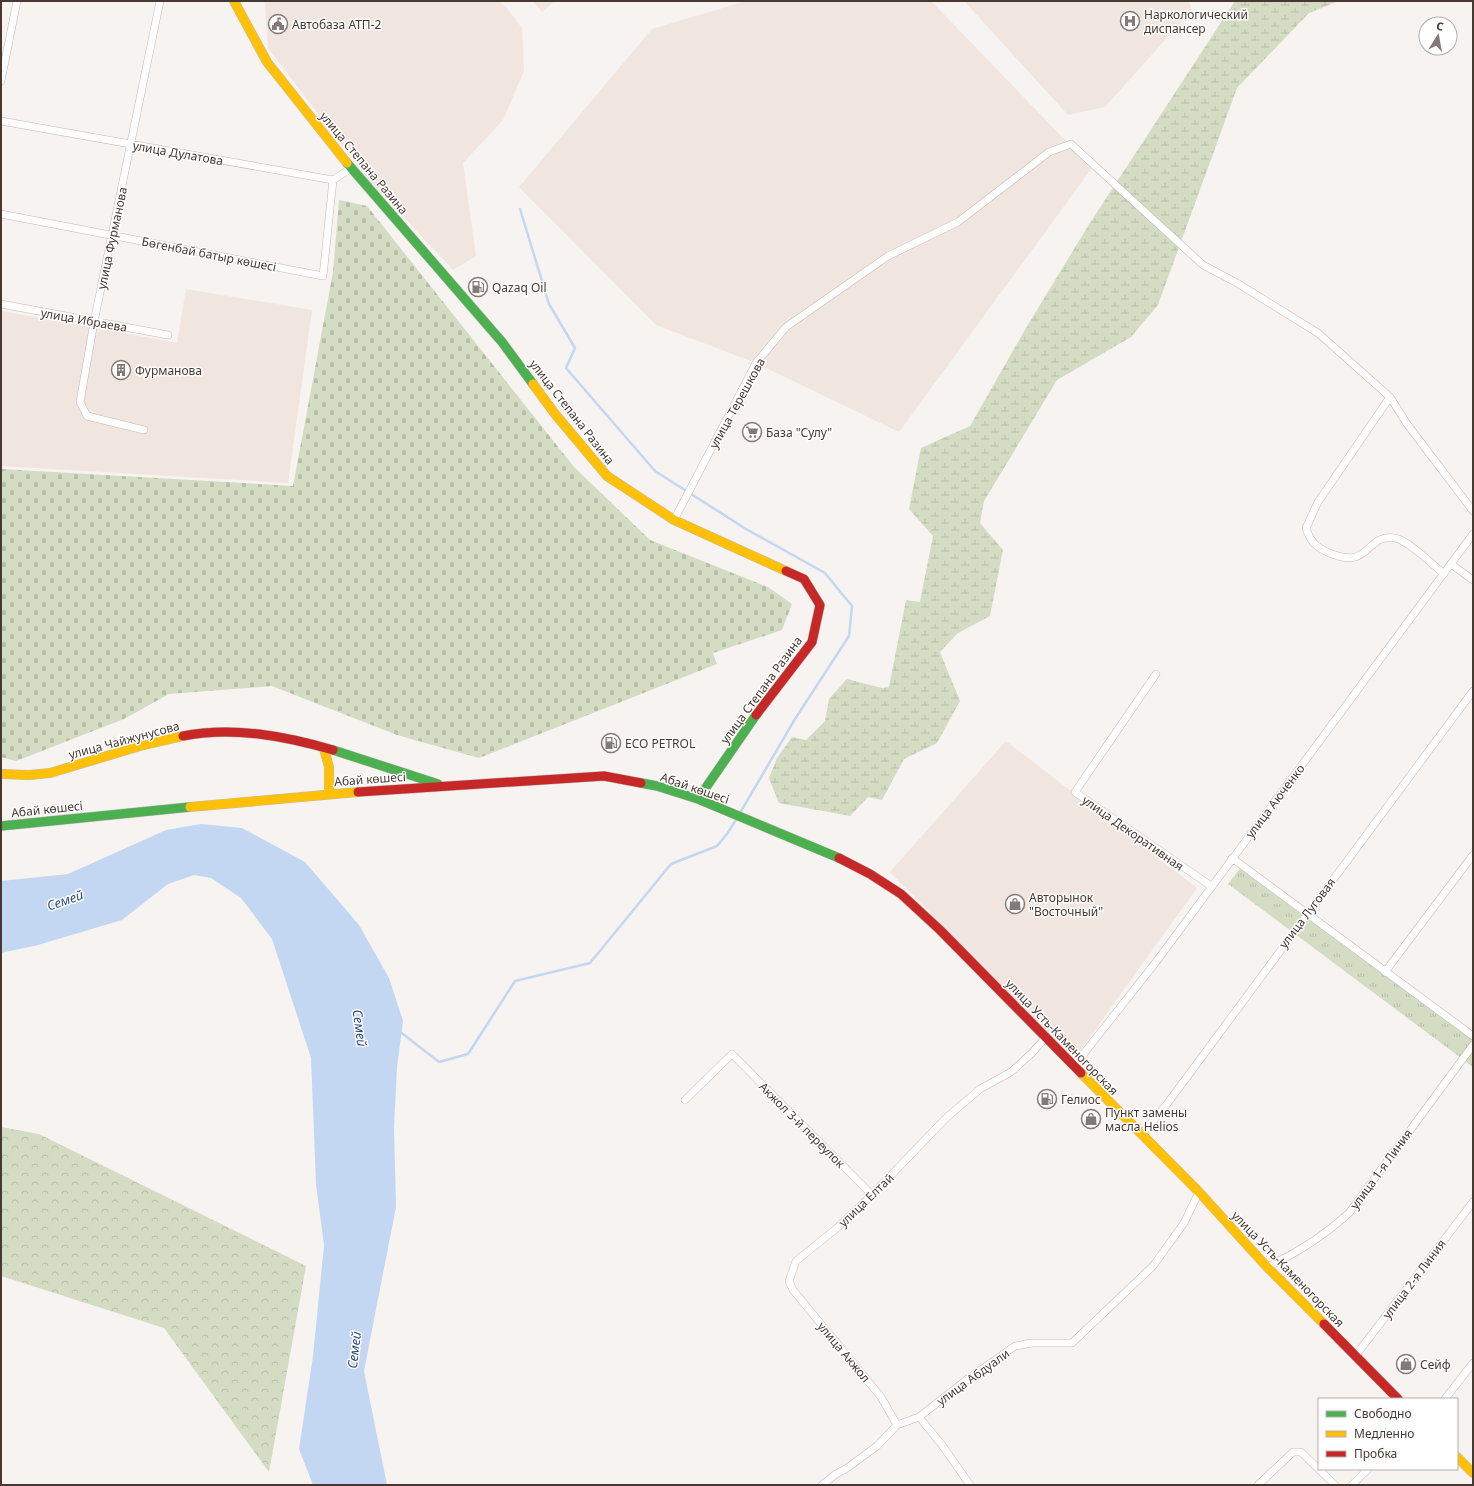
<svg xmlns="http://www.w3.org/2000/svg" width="1474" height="1486" font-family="'Noto Sans',sans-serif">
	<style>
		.built { fill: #f1e5e0 }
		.grass { fill: url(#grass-tufts) }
		.forest { fill: url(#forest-crowns) }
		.wetland { fill: url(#wetland-marsh) }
		.cemetery { fill: url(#cemetery-stones) }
		.water { fill: #c4d7f2 }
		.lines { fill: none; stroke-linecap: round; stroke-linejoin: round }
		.stream { stroke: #c4d7f2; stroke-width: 2.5 }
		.street-casing { stroke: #c2bab6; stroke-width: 8 }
		.fast-casing { stroke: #c2bab6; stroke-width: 10 }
		.slow-casing { stroke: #c2bab6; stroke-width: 10 }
		.jam-casing { stroke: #c2bab6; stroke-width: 10 }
		.street { stroke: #fefdfd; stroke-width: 7 }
		.fast { stroke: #4caf50; stroke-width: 9 }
		.slow { stroke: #ffc107; stroke-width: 9 }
		.jam { stroke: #c62828; stroke-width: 9 }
		.labels { text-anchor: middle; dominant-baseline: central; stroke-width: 3; stroke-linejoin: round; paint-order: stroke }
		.poi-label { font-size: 12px; fill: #473932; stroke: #fff; text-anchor: start }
		.street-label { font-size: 12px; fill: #473932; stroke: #fff }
		.water-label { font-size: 13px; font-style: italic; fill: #294b7e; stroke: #fff }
	</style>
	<defs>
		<pattern id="grass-tufts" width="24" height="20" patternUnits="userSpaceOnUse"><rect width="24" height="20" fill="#d4dcc4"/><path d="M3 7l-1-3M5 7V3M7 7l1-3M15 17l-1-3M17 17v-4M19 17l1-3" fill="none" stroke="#b7bea9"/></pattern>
		<pattern id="forest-crowns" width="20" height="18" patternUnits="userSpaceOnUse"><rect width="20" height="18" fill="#d4dcc4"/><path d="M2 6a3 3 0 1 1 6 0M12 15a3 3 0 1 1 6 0" fill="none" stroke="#b7bea9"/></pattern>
		<pattern id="wetland-marsh" width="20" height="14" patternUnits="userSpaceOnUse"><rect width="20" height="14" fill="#d4dcc4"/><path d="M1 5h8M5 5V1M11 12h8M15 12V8" fill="none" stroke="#b7bea9"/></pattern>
		<pattern id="cemetery-stones" width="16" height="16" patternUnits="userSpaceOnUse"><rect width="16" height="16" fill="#d4dcc4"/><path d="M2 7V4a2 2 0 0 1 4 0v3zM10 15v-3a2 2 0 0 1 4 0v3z" fill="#b7bea9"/></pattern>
	</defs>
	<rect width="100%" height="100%" fill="#f6f3f1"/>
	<!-- built -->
	<path class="built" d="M265,1h232l9,6 16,21 2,43 -21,49 -40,43 13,93 -23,14 -86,-92 -99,-130z
		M533,1h22l-13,11z
		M746,1h185l161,167 -193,264 -143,-69 -100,-38 -137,-138 133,-158z
		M964,1h225l3,9 -87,97 -37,8z
		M186,289l126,21 -24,173 -287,-17v-155l176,32z
		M1006,741l191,147 -123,171 -184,-187z"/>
	<!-- grass -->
	<path class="grass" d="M1242,866l231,172v29l-245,-183z"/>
	<!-- forest -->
	<path class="forest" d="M1,1127l38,7 267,132 -37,206 -105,-144 -163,-52z"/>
	<!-- wetland -->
	<path class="wetland" d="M1235,1h104l-30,12 -72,75 -79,217 -27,32 -74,43 -73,121 -4,22 23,27 -13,66 -32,17 -18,19 20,49 -23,42 -33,16 -22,41 -14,-3 -18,19 -71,-13 -10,-25 8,-20 15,-21 14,3 19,-19 4,-22 18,-20 35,9 7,-1 17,-87 14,2 13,-66 -24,-27 12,-61 49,-22 56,-98 62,-102z"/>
	<!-- cemetery -->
	<path class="cemetery" d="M339,200l28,6 207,261 76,73 118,47 24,17 -10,26 -69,23 4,11 -238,94 -82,-23 -125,-49 -103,8 -45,25 -108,42 -15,-4v-288l292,17 40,-214z"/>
	<!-- water -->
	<path class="water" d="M201,824l41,4 63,34 54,63 30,53 14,43 -6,46 -3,61 2,79 -32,164 23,114h-74l-14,-36 14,-93 11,-111 -8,-61 -5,-126 -39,-119 -31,-41 -30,-20 -17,-3 -26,9 -46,36 -84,25 -37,8v-72l67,-7 98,-44z"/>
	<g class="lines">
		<!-- stream -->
		<path class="stream" d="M520,209l29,95 26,44 -9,20 89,103 91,58 79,44 27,33 -3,30 -54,83 -55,94
			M399,1031l40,31 29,-8 47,-73 75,-18 81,-99 46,-18 10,-12 10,-16"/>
		<defs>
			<path id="street" d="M1,81l16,-80
				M1,121l332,59 18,-12
				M1,214l322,62 10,-96
				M1,304l167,31
				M1390,397l-72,105 -12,26c4,13 9,18 21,24 45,20 37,-19 68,-14 13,2 38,27 49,36
				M144,430l-57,-14 -7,-14 14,-80 66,-321
				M674,520l82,-157 30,-36 102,-71 70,-34 91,-70 22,-8 132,121 34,18 81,50 72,64 17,27 66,87
				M1451,564l22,16
				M1156,674l-81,118 136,94
				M1232,858l241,178
				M1385,972l88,-117
				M1074,1066l82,-104 317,-428
				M685,1100l47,-46 140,141
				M1141,1135l26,-31 306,-413
				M1267,1267c30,-14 57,-31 82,-54l124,-168
				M1356,1355l117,-153
				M1445,1399l28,-36
				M919,1417l23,28 28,40
				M897,1425l-16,-28 -88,-107 -4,-9 7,-20 41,-33 35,-33 74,-77 34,-29 31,-17 21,-19 14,-16
				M822,1485l14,-11 11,-6 30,-22 20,-21 22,-8 50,-39 46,-32 17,-3h40l81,-77 31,-43 15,-31
				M1258,1485l35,-33h8l34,33
				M1352,1485l16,-16"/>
			<path id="fast" d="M347,163l155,179 31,42
				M333,750l105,34
				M641,783l16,3 41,13 141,59
				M698,799l58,-84
				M1,826l189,-19"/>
			<path id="slow" d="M234,1l33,61 80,101
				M533,384l22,30 52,62 67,44 112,51
				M324,749l5,18v27
				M1,774l28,1 21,-2 90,-27 43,-10
				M190,807l168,-15
				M1081,1073l118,119 68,75 57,57
				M1457,1457l16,16"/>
			<path id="jam" d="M756,715l56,-73 8,-37 -16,-26 -18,-8
				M183,736c50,-10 102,0 150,14
				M358,792l246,-16 37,7
				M839,858l31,16 31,20 39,36 141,143
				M1324,1324l74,75"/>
		</defs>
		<!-- street casing -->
		<use href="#street" class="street-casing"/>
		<!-- fast casing -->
		<use href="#fast" class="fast-casing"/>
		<!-- slow casing -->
		<use href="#slow" class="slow-casing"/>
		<!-- jam casing -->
		<use href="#jam" class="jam-casing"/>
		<!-- street -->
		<use href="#street" class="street"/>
		<!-- fast -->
		<use href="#fast" class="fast"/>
		<!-- slow -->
		<use href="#slow" class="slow"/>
		<!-- jam -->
		<use href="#jam" class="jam"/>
	</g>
	<!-- icons -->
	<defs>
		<symbol id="hospital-ring" viewBox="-11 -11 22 22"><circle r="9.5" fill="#fff" stroke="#847a75" stroke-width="1.5"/><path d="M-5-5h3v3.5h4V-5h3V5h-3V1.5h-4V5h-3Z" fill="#847a75"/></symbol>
		<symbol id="civic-ring" viewBox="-11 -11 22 22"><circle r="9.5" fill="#fff" stroke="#847a75" stroke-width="1.5"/><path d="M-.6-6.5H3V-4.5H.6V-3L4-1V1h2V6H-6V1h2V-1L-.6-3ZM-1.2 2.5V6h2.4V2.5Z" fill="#847a75"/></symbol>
		<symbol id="fuel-ring" viewBox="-11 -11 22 22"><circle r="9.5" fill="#fff" stroke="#847a75" stroke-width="1.5"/><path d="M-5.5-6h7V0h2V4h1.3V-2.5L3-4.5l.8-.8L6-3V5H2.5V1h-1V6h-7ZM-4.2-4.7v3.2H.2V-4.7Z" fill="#847a75"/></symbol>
		<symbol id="building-ring" viewBox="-11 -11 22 22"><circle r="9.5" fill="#fff" stroke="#847a75" stroke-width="1.5"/><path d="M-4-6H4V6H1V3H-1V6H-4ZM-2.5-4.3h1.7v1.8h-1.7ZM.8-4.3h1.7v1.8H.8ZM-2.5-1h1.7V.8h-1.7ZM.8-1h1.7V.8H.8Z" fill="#847a75"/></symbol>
		<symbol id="supermarket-ring" viewBox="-11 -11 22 22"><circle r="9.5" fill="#fff" stroke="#847a75" stroke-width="1.5"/><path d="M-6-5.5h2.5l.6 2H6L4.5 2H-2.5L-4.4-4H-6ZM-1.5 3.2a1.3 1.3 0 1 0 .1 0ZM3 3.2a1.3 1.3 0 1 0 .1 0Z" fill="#847a75"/></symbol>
		<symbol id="shop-ring" viewBox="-11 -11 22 22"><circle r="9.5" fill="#fff" stroke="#847a75" stroke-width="1.5"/><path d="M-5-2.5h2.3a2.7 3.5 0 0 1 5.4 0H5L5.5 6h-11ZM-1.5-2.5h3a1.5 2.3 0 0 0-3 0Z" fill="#847a75"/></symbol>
	</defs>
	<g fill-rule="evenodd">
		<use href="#hospital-ring" x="1119" y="10" width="22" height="22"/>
		<use href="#civic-ring" x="267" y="13" width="22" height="22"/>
		<use href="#fuel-ring" x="467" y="276" width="22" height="22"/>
		<use href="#building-ring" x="110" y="359" width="22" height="22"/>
		<use href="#supermarket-ring" x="741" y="421" width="22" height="22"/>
		<use href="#fuel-ring" x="600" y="732" width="22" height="22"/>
		<use href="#shop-ring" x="1004" y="893" width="22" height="22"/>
		<use href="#fuel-ring" x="1036" y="1088" width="22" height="22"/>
		<use href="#shop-ring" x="1080" y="1108" width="22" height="22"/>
		<use href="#shop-ring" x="1395" y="1353" width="22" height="22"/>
	</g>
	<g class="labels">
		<!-- poi labels -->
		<g class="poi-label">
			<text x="1144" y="14">Наркологический<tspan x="1144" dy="14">диспансер</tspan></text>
			<text x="292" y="24">Автобаза АТП-2</text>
			<text x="492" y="287">Qazaq Oil</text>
			<text x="135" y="370">Фурманова</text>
			<text x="766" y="432">База "Сулу"</text>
			<text x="625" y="743">ECO PETROL</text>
			<text x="1029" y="897">Авторынок<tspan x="1029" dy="14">"Восточный"</tspan></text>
			<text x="1061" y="1099">Гелиос</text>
			<text x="1105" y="1112">Пункт замены<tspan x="1105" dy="14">масла Helios</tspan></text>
			<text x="1420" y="1364">Сейф</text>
		</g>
		<!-- street labels -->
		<g class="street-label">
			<text transform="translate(178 153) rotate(10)">улица Дулатова</text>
			<text transform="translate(364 163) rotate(50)">улица Степана Разина</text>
			<text transform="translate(112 238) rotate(-78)">улица Фурманова</text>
			<text transform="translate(209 254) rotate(11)">Бөгенбай батыр көшесі</text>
			<text transform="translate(84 320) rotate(10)">улица Ибраева</text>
			<text transform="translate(737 403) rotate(-61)">улица Терешкова</text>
			<text transform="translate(572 412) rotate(52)">улица Степана Разина</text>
			<text transform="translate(761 690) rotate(-54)">улица Степана Разина</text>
			<text transform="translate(124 740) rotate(-15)">улица Чайжунусова</text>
			<text transform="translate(370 779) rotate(-4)">Абай көшесі</text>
			<text transform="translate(695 788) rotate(19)">Абай көшесі</text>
			<text transform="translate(1275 801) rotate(-53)">улица Аюченко</text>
			<text transform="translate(47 809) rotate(-6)">Абай көшесі</text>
			<text transform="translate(1133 833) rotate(35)">улица Декоративная</text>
			<text transform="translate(1307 913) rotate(-53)">улица Луговая</text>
			<text transform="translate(1062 1037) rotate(46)">улица Усть-Каменогорская</text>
			<text transform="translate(802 1125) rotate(45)">Акжол 3-й переулок</text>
			<text transform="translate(1381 1169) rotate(-54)">улица 1-я Линия</text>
			<text transform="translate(866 1200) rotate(-44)">улица Елтай</text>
			<text transform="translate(1288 1269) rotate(46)">улица Усть-Каменогорская</text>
			<text transform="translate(1414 1279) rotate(-53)">улица 2-я Линия</text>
			<text transform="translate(844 1352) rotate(50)">улица Акжол</text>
			<text transform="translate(973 1377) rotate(-36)">улица Абдуали</text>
		</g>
		<!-- water labels -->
		<g class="water-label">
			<text transform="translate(65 900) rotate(-19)">Семей</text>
			<text transform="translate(360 1028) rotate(82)">Семей</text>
			<text transform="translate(354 1350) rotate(-83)">Семей</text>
		</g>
	</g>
	<!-- border -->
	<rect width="1474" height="1486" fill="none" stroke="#473932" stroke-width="4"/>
	<!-- legend -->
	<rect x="1318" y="1398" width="140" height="72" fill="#ffffff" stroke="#b5b0ad"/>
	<rect x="1326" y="1411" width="20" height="6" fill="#4caf50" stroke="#b5b0ad"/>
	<text x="1354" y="1418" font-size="12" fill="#473932">Свободно</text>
	<rect x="1326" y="1431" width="20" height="6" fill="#ffc107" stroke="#b5b0ad"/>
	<text x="1354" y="1438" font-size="12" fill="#473932">Медленно</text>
	<rect x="1326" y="1451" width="20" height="6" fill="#c62828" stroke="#b5b0ad"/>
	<text x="1354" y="1458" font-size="12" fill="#473932">Пробка</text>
	<!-- north arrow -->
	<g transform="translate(1438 36) rotate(11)"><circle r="19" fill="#ffffff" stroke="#b5b0ad"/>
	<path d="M0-3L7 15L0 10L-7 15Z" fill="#847a75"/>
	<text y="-6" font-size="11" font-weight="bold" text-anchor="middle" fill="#473932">С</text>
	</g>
</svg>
